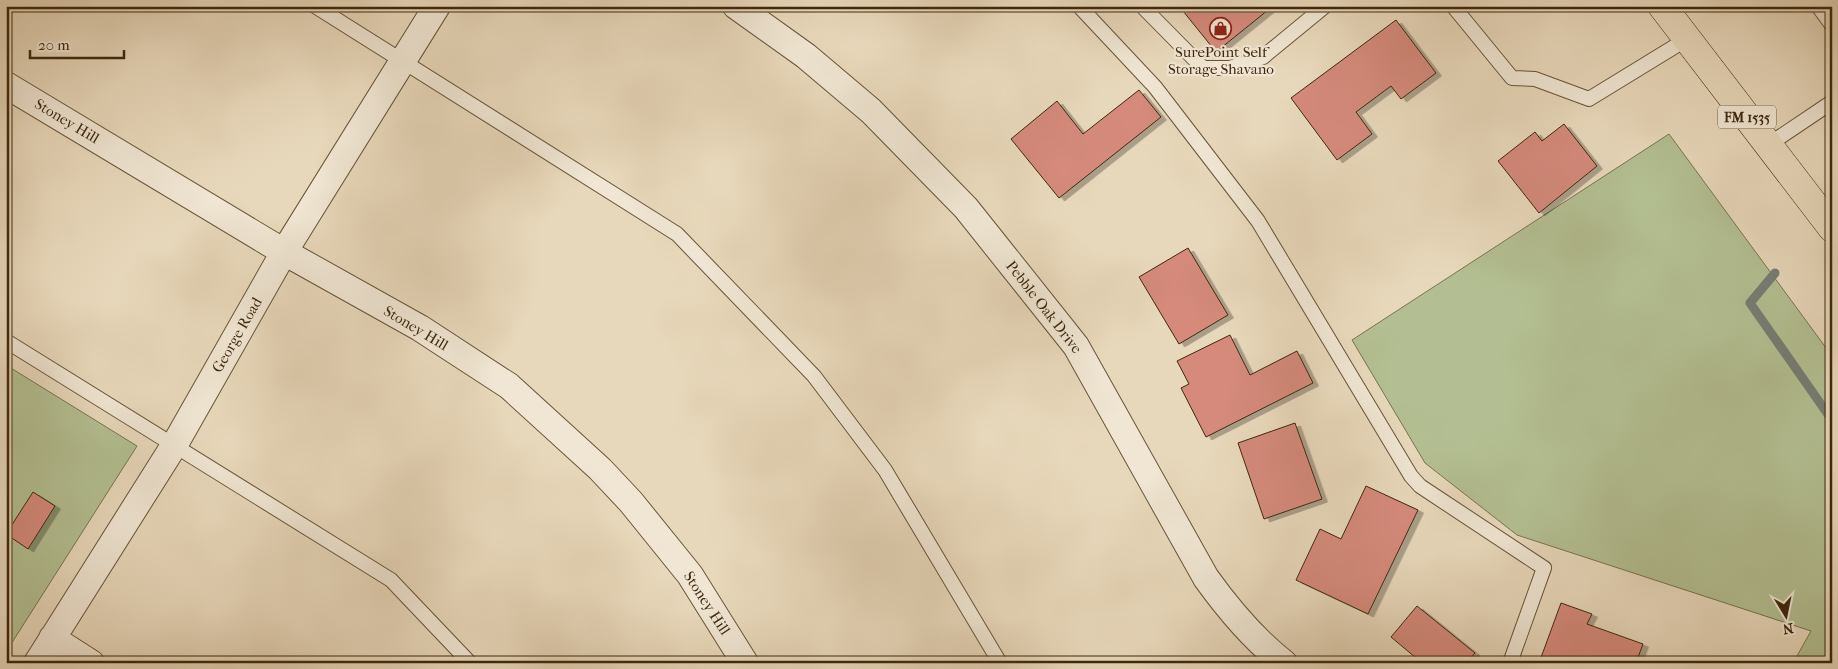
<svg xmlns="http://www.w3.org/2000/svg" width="1838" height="669" font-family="'IM FELL French Canon',serif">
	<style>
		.green { fill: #b3bf92; stroke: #787450 }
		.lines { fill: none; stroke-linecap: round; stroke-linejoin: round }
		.stream { stroke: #767e75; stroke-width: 9 }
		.building { fill: #d58a7c; stroke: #3e280e; filter: url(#shadow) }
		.service-casing { stroke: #685439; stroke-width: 16 }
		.minor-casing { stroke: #685439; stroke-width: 28 }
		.primary-casing { stroke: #3e280e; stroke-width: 29 }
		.service { stroke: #f0e6d3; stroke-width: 14 }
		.minor { stroke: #f0e6d3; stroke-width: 26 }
		.primary { stroke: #e8d8bb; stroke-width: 28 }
		.labels { text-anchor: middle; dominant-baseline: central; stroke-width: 4.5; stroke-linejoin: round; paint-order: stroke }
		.shield { fill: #f0e6d3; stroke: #736149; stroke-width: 1 }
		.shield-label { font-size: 14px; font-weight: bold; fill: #3e280e }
		.poi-label { font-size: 15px; fill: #3e280e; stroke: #f0e6d3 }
		.street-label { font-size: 15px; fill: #3e280e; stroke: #f0e6d3 }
	</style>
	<defs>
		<filter id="shadow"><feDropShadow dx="5.5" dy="3" stdDeviation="0" flood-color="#0004"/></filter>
	</defs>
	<rect width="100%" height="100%" fill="#e8d8bb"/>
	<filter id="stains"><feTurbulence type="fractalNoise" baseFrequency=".004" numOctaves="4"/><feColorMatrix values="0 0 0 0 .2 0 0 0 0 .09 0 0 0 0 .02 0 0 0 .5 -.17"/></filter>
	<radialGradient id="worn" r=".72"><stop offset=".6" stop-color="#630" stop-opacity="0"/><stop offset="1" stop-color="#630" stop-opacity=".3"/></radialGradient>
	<!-- green -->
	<path class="green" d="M1669,134l163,222v307h-39l18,-32 -294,-96 -92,-72 -73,-123z
		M6,365l131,81 -131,206z"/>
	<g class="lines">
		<!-- stream -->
		<path class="stream" d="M1775,273l-25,30 82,117"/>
	</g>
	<!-- building -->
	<path class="building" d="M1179,6h94l-57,46z
		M1396,20l40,53 -35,26 -10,-13 -35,26 16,22 -35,26 -46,-62z
		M1139,90l22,27 -102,81 -48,-59 46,-38 26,33z
		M1564,124l33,42 -58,47 -41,-52 37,-29 7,9z
		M1188,248l40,67 -49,29 -40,-67z
		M1230,335l20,40 47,-24 16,32 -107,54 -25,-49 8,-4 -12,-23z
		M1295,423l27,76 -58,20 -26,-76z
		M1366,486l52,24 -50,104 -72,-34 24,-51 21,10z
		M33,492l22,14 -27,43 -22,-15z
		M1561,603l31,11 -5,10 56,20 -7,19h-97z
		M1417,606l58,47 -9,10h-44l-31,-26z"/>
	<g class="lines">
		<defs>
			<path id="service" d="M315,6l362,228 137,142 71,94 115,193
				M1079,6l76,81 103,134 153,255 9,10 124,82 -34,95
				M1142,6l61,62h27l33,-11 62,-51
				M1453,6l59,72 23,1 54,20 98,-60
				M1818,6l14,19
				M1768,145l64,-43
				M6,341l385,239 79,83"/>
			<path id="minor" d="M736,6l70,50 65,55 95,97 110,138 130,232c23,32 47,61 78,85
				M6,85l278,167 136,76 89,58 91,83 31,33 59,73 55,88
				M52,638l39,25
				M37,663l138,-219 109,-192 153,-246"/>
			<path id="primary" d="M1662,6l170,222"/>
		</defs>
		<!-- service casing -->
		<use href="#service" class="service-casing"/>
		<!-- minor casing -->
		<use href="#minor" class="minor-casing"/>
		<!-- primary casing -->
		<use href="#primary" class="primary-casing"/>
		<!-- service -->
		<use href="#service" class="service"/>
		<!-- minor -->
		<use href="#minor" class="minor"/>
		<!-- primary -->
		<use href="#primary" class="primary"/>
	</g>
	<!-- icons -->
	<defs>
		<symbol id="shop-ring" viewBox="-11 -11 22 22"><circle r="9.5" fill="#f0e6d3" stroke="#8f2418" stroke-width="1.5"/><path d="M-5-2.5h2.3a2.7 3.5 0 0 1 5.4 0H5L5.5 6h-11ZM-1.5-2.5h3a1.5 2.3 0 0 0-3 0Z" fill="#8f2418"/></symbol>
	</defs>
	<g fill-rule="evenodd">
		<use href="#shop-ring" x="1208" y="16" width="25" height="25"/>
	</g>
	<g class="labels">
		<!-- shield labels -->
		<rect class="shield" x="1718" y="105.5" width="58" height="23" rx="4"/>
		<g class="shield-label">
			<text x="1747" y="117">FM 1535</text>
		</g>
		<!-- poi labels -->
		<g class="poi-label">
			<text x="1221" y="52">SurePoint Self<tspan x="1221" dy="17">Storage Shavano</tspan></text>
		</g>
		<!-- street labels -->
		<g class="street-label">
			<text transform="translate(67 121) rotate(31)">Stoney Hill</text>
			<text transform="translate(1044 307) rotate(52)">Pebble Oak Drive</text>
			<text transform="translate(416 328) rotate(31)">Stoney Hill</text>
			<text transform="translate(237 335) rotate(-60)">George Road</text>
			<text transform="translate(707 603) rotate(57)">Stoney Hill</text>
		</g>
	</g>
	<!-- margin -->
	<rect width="1838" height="669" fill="none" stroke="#e8d8bb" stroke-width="25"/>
	<rect x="8" y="8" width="1823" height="654" fill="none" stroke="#3e280e" stroke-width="2.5"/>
	<rect x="12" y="12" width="1813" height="644" fill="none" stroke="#3e280e"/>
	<!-- north arrow -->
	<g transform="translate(1786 616) rotate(170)" stroke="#f0e6d3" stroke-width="4" paint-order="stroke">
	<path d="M0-4L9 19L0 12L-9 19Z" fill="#3e280e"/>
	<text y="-8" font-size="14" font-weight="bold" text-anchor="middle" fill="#3e280e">N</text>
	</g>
	<!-- scale -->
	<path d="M30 50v8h94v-8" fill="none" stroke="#3e280e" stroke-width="2.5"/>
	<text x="38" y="50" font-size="15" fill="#3e280e" stroke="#f0e6d3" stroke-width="4" paint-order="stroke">20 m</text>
	<rect width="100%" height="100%" filter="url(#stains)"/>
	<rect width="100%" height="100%" fill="url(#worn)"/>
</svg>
